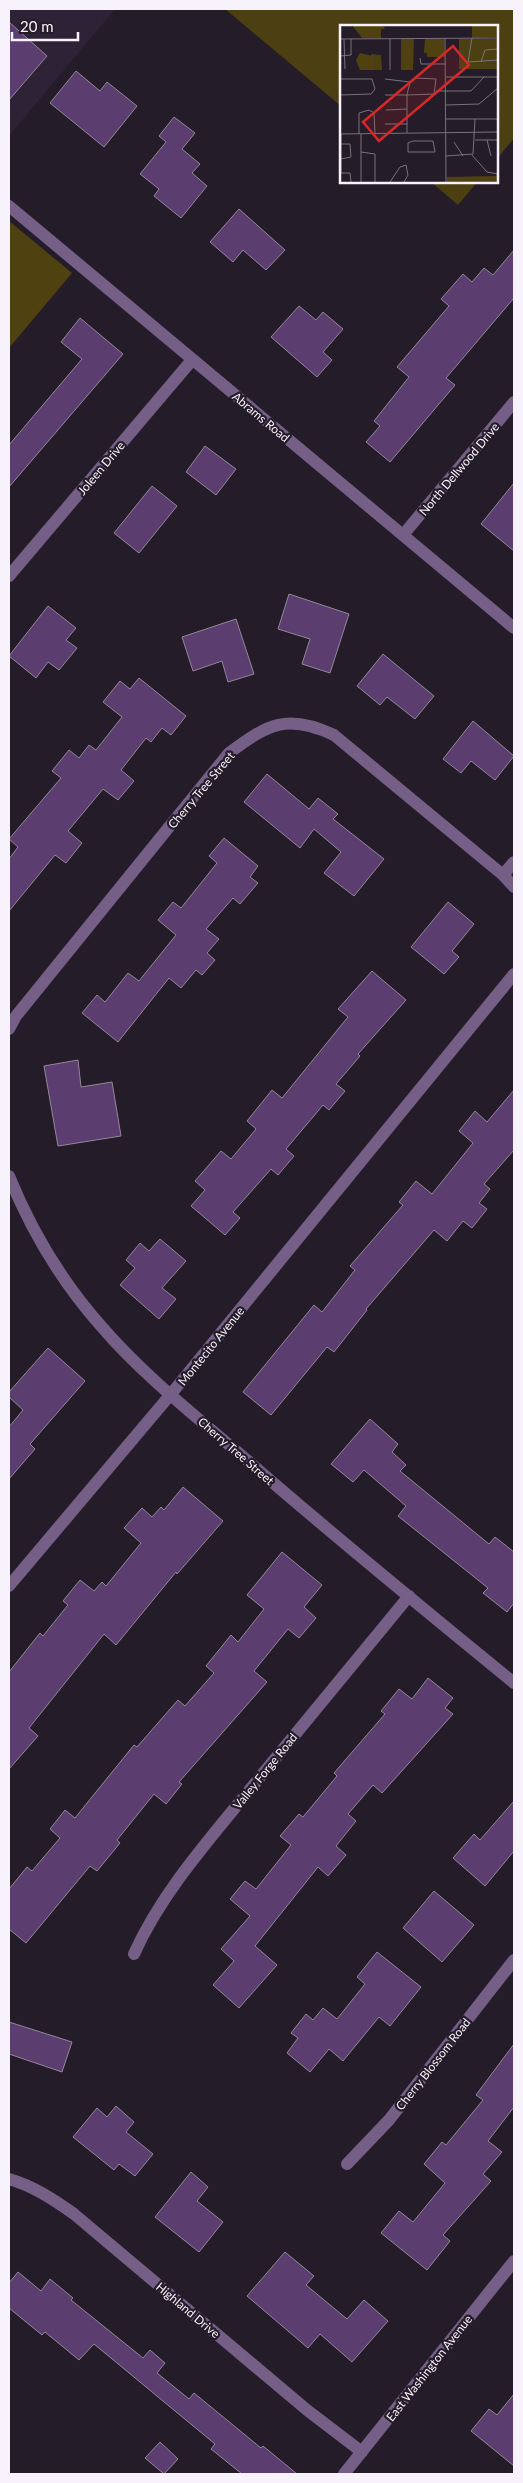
<svg xmlns="http://www.w3.org/2000/svg" width="523" height="2483" font-family="Lato,sans-serif">
	<style>
		.built { fill: #2e2336 }
		.green { fill: #4c4013 }
		.forest { fill: #504210 }
		.building { fill: #5b3e6f; stroke: #918898 }
		.lines { fill: none; stroke-linecap: round; stroke-linejoin: round }
		.minor { stroke: #765f87; stroke-width: 12 }
		.labels { text-anchor: middle; dominant-baseline: central; stroke-width: 4.5; stroke-linejoin: round; paint-order: stroke }
		.street-label { font-size: 12px; fill: #f7f2fb; stroke: #241c29 }
		.inset-road { fill: none; stroke: #78727d; stroke-width: 1 }
		.view { fill: #d62828; fill-opacity: 0.15; stroke: #d62828; stroke-width: 2.5 }
		.inset-edge { fill: none; stroke: #f7f2fb; stroke-width: 2.5 }
	</style>
	<rect width="100%" height="100%" fill="#241c29"/>
	<!-- built -->
	<path class="built" d="M9,9h106l-106,127z"/>
	<!-- green -->
	<path class="green" d="M225,9h289v129l-17,21v-133h-155v81z
		M430,181h48l-20,24z"/>
	<!-- forest -->
	<path class="forest" d="M9,221l63,52 -63,75z"/>
	<!-- building -->
	<path class="building" d="M9,22l38,34 -38,44z
		M76,71l24,20 7,-9 30,24 -33,41 -54,-44z
		M174,117l21,16 -13,16 18,15 -8,9 15,13 -26,32 -27,-22 5,-7 -19,-15 26,-32 -7,-6z
		M239,209l46,41 -19,20 -23,-20 -10,12 -23,-20z
		M514,250v48l-68,80 9,7 -65,77 -24,-20 14,-16 -6,-5 35,-44 -12,-10 52,-61 -8,-7 22,-25 9,8 12,-14 9,7z
		M299,306l17,14 7,-8 20,17 -20,23 9,8 -15,17 -46,-40z
		M80,318l43,36 -114,133v-42l73,-86 -21,-17z
		M205,446l31,23 -20,26 -30,-23z
		M514,483v68l-33,-27z
		M152,486l25,20 -38,47 -25,-20z
		M289,594l60,20 -19,59 -28,-9 8,-25 -32,-10z
		M48,606l28,22 -10,12 11,8 -18,22 -11,-8 -12,16 -27,-22z
		M236,619l18,55 -26,8 -6,-21 -29,10 -11,-34z
		M383,654l51,42 -19,23 -28,-22 -7,8 -23,-19z
		M139,678l47,38 -15,19 -9,-7 -11,14 -5,-4 -25,32 13,11 -16,19 -15,-11 -35,42 14,12 -16,20 -11,-8 -46,56v-52l9,-12 -9,-8 52,-61 -9,-7 17,-21 10,8 10,-13 7,5 26,-33 -19,-15 17,-21 10,8z
		M473,721l41,35 -19,24 -24,-19 -10,12 -18,-14z
		M267,774l42,35 9,-11 20,16 -5,5 51,40 -30,37 -30,-23 17,-21 -27,-23 -14,19 -56,-46z
		M224,838l34,28 -8,11 8,6 -18,21 -7,-6 -27,31 13,10 -12,14 8,7 -13,15 -6,-5 -15,18 -12,-10 -51,64 -36,-29 15,-18 8,7 23,-29 11,8 37,-46 -18,-15 15,-18 8,6 36,-45 -8,-7z
		M448,902l26,22 -22,27 7,6 -15,17 -33,-27z
		M372,971l34,29 -48,54 2,2 -24,28 9,7 -16,19 -6,-5 -37,44 8,7 -16,19 -7,-6 -38,43 7,6 -15,17 -34,-29 14,-16 -10,-9 26,-30 10,8 25,-30 -9,-8 25,-31 10,8 66,-81 -10,-8z
		M78,1060l3,27 31,-5 9,54 -63,10 -14,-80z
		M514,1090v60l-30,34 6,5 -11,14 8,6 -15,19 -9,-7 -16,20 -13,-11 -68,79 1,1 -33,42 -7,-5 -56,68 -28,-23 71,-87 8,7 33,-42 -5,-4 53,-61 -4,-3 17,-21 16,13 41,-51 -14,-12 16,-20 12,11z
		M160,1239l26,22 -24,27 14,11 -17,20 -39,-34 15,-17 -9,-8 14,-17 9,8z
		M48,1348l37,33 -55,63 5,5 -26,30v-52l14,-17 -14,-13v-5z
		M370,1419l28,25 -6,8 14,13 -6,6 89,73 6,-7 19,15v51l-7,9 -24,-19 5,-5 -90,-72 8,-10 -42,-36 -11,12 -22,-18z
		M183,1487l40,34 -46,53 -1,-2 -60,73 -12,-11 -75,94 9,8 -29,33v-97l31,-39 3,3 25,-31 -5,-4 17,-21 14,11 8,-9 4,4 35,-43 -17,-15 18,-20 10,9 9,-10 3,3z
		M282,1552l40,33 -18,22 12,11 -17,20 -11,-9 -34,42 13,11 -88,100 3,2 -16,20 -12,-10 -37,46 3,3 -23,28 -7,-5 -64,77 -17,-14v-40l18,-22 5,4 28,-33 -10,-9 15,-19 10,8 59,-73 3,2 41,-47 7,6 29,-33 -8,-7 25,-31 7,7 26,-33 -17,-14z
		M428,1678l25,20 -8,10 8,6 -71,79 -9,-8 -25,29 8,7 -20,25 10,9 -18,21 -10,-9 -63,79 22,19 -38,43 -26,-23 21,-24 -13,-12 29,-33 -20,-17 15,-18 11,8 35,-44 -11,-9 19,-22 4,3 34,-41 -3,-3 51,-59 -4,-3 18,-22 13,10z
		M514,1801v50l-29,35 -32,-28 21,-24 6,6z
		M434,1891l40,34 -32,37 -39,-34z
		M377,1952l44,35 -31,39 -11,-9 -36,44 -14,-12 -19,23 -23,-19 11,-15 -7,-5 15,-19 7,6 10,-12 14,11 28,-35 -8,-7z
		M9,2022l63,20 -10,30 -53,-18z
		M514,2044v63l-26,34 14,11 -19,22 8,7 -48,54 7,6 -23,29 -46,-37 18,-22 14,11 32,-39 -21,-19 18,-22 4,3 37,-45 -7,-5z
		M116,2106l18,16 -8,10 27,22 -18,22 -16,-12 -5,6 -41,-33 24,-29 10,9z
		M191,2172l17,15 -11,14 26,21 -24,30 -44,-35z
		M285,2252l29,24 -8,9 41,34 17,-19 24,21 -36,41 -32,-28 -12,14 -61,-52z
		M18,2272l23,19 9,-12 23,19 -2,2 72,58 7,-8 15,13 -8,10 32,26 5,-6 67,55 2,-2 34,28h-55l-31,-25 4,-5 -121,-100 -15,16 -34,-28 -3,3 -33,-27v-25z
		M514,2394v72l-43,-35 18,-22 8,6z
		M160,2442l18,17 -14,15 -19,-16z"/>
	<g class="lines">
		<!-- minor -->
		<path class="minor" d="M9,206l505,422
			M403,535l111,-133
			M9,576l183,-216
			M503,875l11,-13
			M9,1029l7,-13 213,-263c39,-29 58,-40 105,-18l169,140 11,12
			M9,1176c22,54 53,106 92,150 43,50 97,92 147,135 87,76 177,149 266,222
			M9,1586l162,-192 343,-420
			M134,1954c28,-62 75,-114 118,-167 52,-63 104,-127 157,-191
			M347,2164l42,-44 125,-160
			M9,2179c24,7 44,20 65,35l233,196 55,42
			M344,2474l170,-213"/>
	</g>
	<g class="labels">
		<!-- street labels -->
		<g class="street-label">
			<text transform="translate(261 417) rotate(40)">Abrams Road</text>
			<text transform="translate(101 468) rotate(-50)">Joleen Drive</text>
			<text transform="translate(459 469) rotate(-50)">North Dellwood Drive</text>
			<text transform="translate(201 790) rotate(-50)">Cherry Tree Street</text>
			<text transform="translate(211 1346) rotate(-51)">Montecito Avenue</text>
			<text transform="translate(236 1451) rotate(41)">Cherry Tree Street</text>
			<text transform="translate(265 1771) rotate(-51)">Valley Forge Road</text>
			<text transform="translate(433 2064) rotate(-52)">Cherry Blossom Road</text>
			<text transform="translate(188 2310) rotate(40)">Highland Drive</text>
			<text transform="translate(429 2368) rotate(-52)">East Washington Avenue</text>
		</g>
	</g>
	<!-- overview -->
	<g transform="translate(340 25)">
		<rect width="158" height="158" fill="#241c29"/>
		<path d="M119,14h38v30h-38zM31,29l10,1 1,15h-9z" fill="#4c4013"/>
		<path d="M12,0l31,1 2,3h-4v9h-19zM132,0h25v12l-25,1zM61,14h13l-1,31h-12zM85,14h19l1,18h-18v-4h-3zM20,28l13,3v14h-13l-4,-10zM157,146v11h-50v-5l49,-1z" fill="#504210"/>
		<path class="inset-road" d="M105,13l1,144M132,13l-4,24 30,-2M0,14l158,-1M4,14l1,30M0,31l11,-1v-16M80,33l1,6h25M141,37l4,-12 13,-1M50,45v-31M106,52h52M0,54h32l3,10 -4,5 -31,1M45,54l25,3M96,66h35l13,-14M45,70h22l27,-1 2,-15 -20,-1 -6,5 -3,11v39M106,80l33,-1 19,-16M46,85l21,-1M106,94h52M45,99h22M0,109l158,-2M1,109v39M19,109v-21l10,-3 5,3 1,21M135,115h23M147,115l4,16M73,116h20l2,11h-27v-9zM114,117l9,14M1,119h9l1,13 -10,2M21,127l14,2v28M132,130l15,17 11,2M106,131l27,-2 2,-35M0,148h10l1,9M21,157v-48M50,157l10,-15 6,-2 2,10 -4,7"/>
		<path class="view" d="M113,21l16,19 -90,76 -16,-19z"/>
		<rect width="158" height="158" class="inset-edge"/>
	</g>
	<!-- border -->
	<rect width="523" height="2483" fill="none" stroke="#f7f2fb" stroke-width="20"/>
	<!-- scale -->
	<path d="M12 32v8h66v-8" fill="none" stroke="#f7f2fb" stroke-width="2.5"/>
	<text x="20" y="32" font-size="15" fill="#f7f2fb" stroke="#241c29" stroke-width="4" paint-order="stroke">20 m</text>
</svg>
